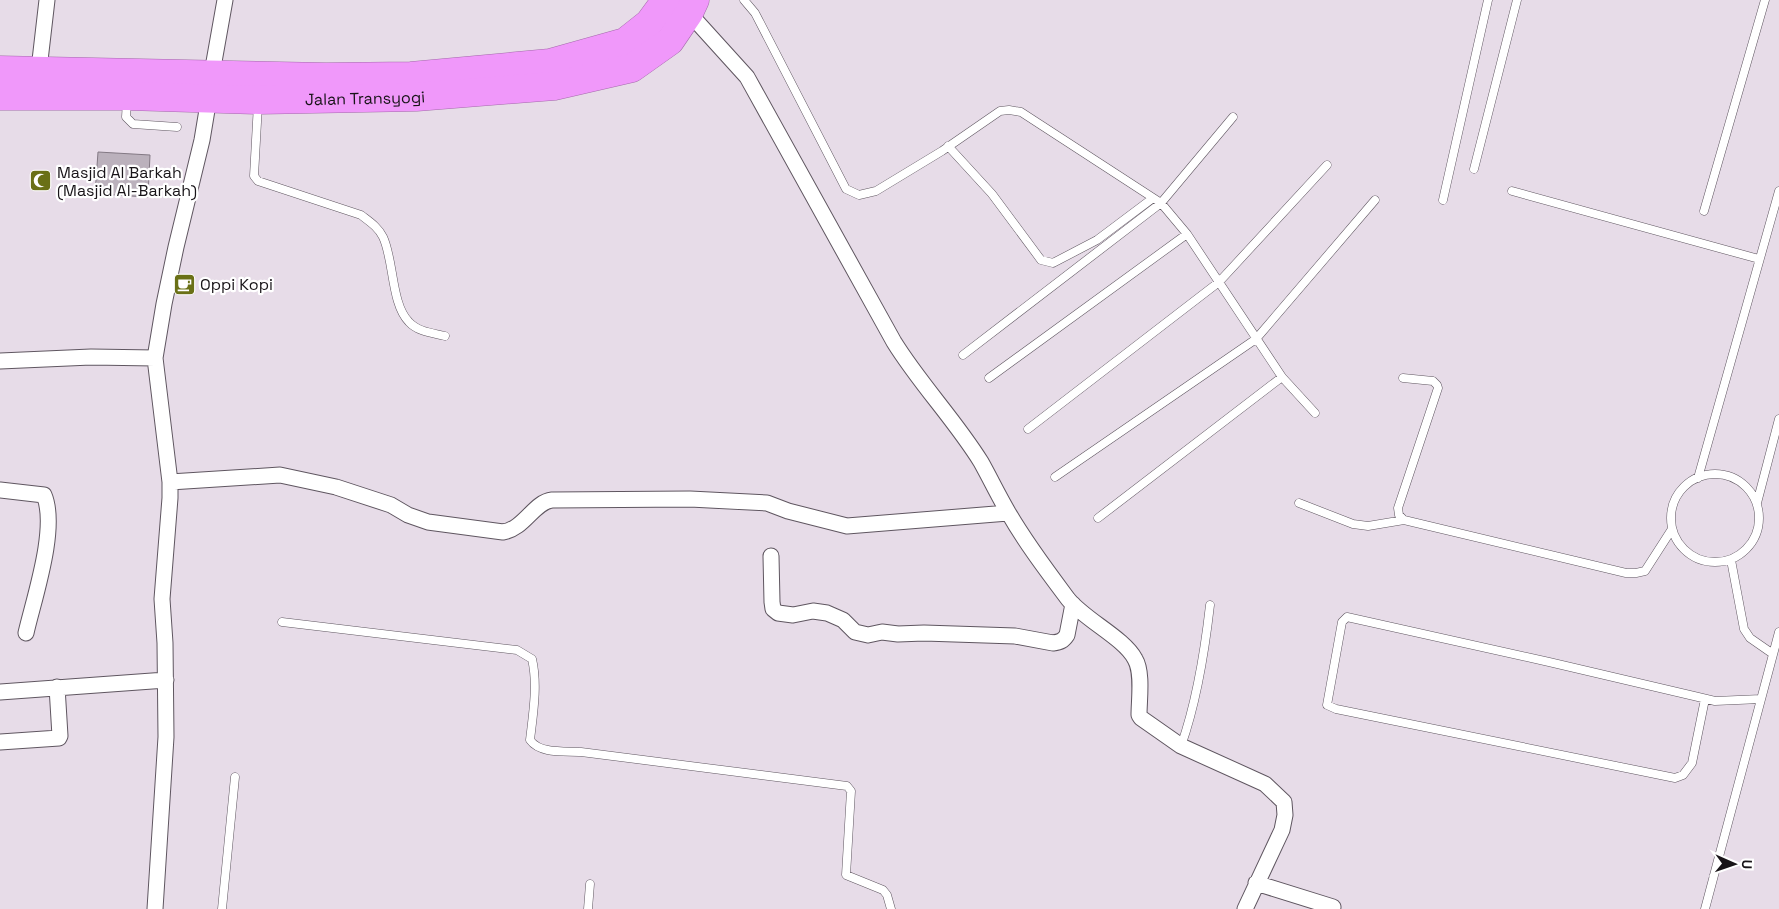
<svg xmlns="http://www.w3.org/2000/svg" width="1779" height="909" font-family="'Space Grotesk',sans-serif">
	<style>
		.building { fill: #bbb1bc; stroke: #837984 }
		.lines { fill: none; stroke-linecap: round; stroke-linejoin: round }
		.lane-casing { stroke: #5f5660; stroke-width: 9 }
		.street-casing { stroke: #5f5660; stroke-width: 17 }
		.highway-casing { stroke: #a46aab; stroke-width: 29 }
		.lane { stroke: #fff; stroke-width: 8 }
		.street { stroke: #fff; stroke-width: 15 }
		.highway { stroke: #f098fa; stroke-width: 28 }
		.labels { text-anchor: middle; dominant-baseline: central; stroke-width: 4.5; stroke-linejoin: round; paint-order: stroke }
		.street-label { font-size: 16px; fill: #181418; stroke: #fff }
		.poi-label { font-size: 16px; fill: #181418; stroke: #fff; text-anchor: start }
	</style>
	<rect width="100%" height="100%" fill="#e7dce8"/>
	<!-- building -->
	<path class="building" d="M98,152l52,3 -2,42 -53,-3z"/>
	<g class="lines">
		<defs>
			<path id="lane" d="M744,0l11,13 91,176 13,6 17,-4 66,-40 58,-40 9,-1 12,2 140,91 26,31 95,143 33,36
				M127,101l-1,16 7,7 44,3
				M258,104l-4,72 4,5 103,34c9,7 17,12 22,22 11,23 8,67 26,85 9,10 24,11 36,14
				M948,146l44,48 49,66 12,3 44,-23 56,-42
				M1474,169l43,-169
				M1512,191l247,68
				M1443,200l45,-200
				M1704,211l61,-211
				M963,355l198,-152 72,-86
				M989,378l198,-144
				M1403,378l30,3 4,4 1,3 -40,120 1,7 5,5 222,53h10l9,-2 27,-42
				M1028,429l191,-147 108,-117
				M1671 518a44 44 0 1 1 88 0a44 44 0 1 1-88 0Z
				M1055,477l201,-138 119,-139
				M1698,478l81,-287
				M1299,503l54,21 15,2 36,-6
				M1757,503l22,-84
				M1098,518l184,-141
				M1731,560l13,69 6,9 23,16
				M282,622l235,28 15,9c6,26 1,55 -2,81 10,14 34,11 51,12l266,34 4,5 -5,84 37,15 4,5 4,14
				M1705,699l-13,64 -9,12 -8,3 -339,-69 -9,-4 15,-83 5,-5 202,45 145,34 21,5 46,-2
				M1181,746c15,-42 24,-97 29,-141
				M222,909l13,-132
				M588,909l2,-25
				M1705,909l74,-277"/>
			<path id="street" d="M689,13l58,64 147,265c26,42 61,78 87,120 9,16 17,33 27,50 17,30 39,59 60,87 17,21 56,39 67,60 8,13 4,41 4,56l2,3 40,28 84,38 19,18 1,13 -3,15 -37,79
				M39,69l8,-69
				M212,73l13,-73
				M0,361l91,-4 64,1
				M170,482l110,-7 56,12 55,18 17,10 20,7 75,10c21,-3 31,-30 49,-32l138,-1 77,4 21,8 59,15 161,-13
				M0,490l44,5c14,33 -10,103 -18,138
				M771,556l1,46 1,7 5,4 15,2 20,-4 14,2 16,7 12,12 13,3 14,-3 16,2 26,-1 91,3 38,7c7,-1 10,-2 14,-8l6,-31
				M0,692l166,-12
				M0,742l59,-4 1,-2 -3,-49
				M1256,883l77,24
				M155,909l11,-172 -1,-94 -3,-44 8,-101v-16l-15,-124 9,-54 12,-57 26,-107 7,-42"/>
			<g id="highway">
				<path d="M0,70l326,7 85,-1 139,-13 75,-21 24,-19 17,-23"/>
				<path id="s1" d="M0,96h127l132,4 157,-3 138,-11 78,-18 38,-27 19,-28 6,-13"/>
			</g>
		</defs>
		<!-- lane casing -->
		<use href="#lane" class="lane-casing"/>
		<!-- street casing -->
		<use href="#street" class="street-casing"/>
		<!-- highway casing -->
		<use href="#highway" class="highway-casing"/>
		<!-- lane -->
		<use href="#lane" class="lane"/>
		<!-- street -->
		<use href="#street" class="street"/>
		<!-- highway -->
		<use href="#highway" class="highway"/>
	</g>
	<!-- icons -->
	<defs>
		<symbol id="mosque-square" viewBox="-11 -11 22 22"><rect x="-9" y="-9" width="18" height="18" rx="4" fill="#6a7016" stroke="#fff"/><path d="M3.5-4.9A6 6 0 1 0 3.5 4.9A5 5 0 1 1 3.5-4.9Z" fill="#fff"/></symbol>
		<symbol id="cafe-square" viewBox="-11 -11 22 22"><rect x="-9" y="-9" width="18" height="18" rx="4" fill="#6a7016" stroke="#fff"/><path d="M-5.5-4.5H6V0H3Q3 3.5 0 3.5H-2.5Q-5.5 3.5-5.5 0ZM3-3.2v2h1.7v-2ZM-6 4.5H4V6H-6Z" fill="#fff"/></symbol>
	</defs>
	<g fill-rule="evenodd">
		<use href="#mosque-square" x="28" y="168" width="25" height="25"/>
		<use href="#cafe-square" x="172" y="272" width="25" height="25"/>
	</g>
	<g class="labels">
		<!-- street labels -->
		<g class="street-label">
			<text stroke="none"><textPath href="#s1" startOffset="365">Jalan Transyogi</textPath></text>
		</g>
		<!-- poi labels -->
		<g class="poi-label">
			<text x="57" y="172">Masjid Al Barkah<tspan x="57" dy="18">(Masjid Al-Barkah)</tspan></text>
			<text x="200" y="284">Oppi Kopi</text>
		</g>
	</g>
	<!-- north arrow -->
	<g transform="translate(1734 864) rotate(92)" stroke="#ffffff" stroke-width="4" paint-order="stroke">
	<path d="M0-4L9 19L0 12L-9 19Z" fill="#181418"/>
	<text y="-8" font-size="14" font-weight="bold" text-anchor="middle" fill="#181418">U</text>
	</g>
</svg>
